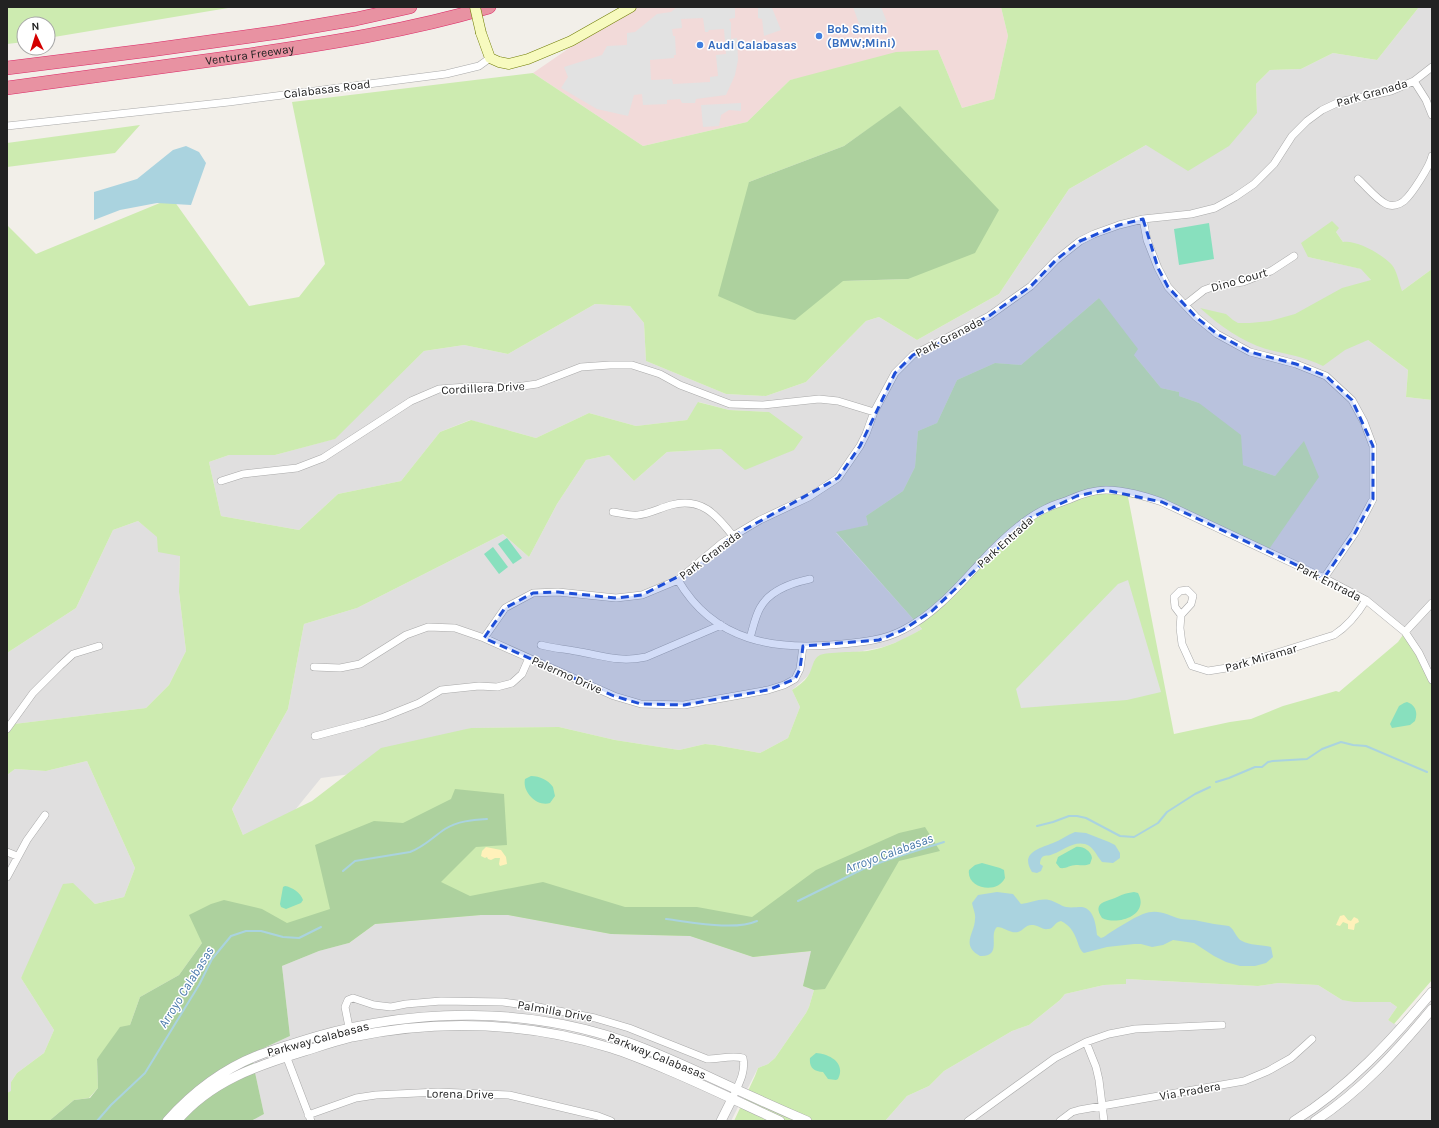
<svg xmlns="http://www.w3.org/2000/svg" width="1439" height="1128" font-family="Karla,sans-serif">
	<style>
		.residential { fill: #e0dfdf }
		.commercial { fill: #f2dad9 }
		.grass { fill: #cdebb0; fill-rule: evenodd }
		.forest { fill: #add19e }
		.sand { fill: #fff1ba }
		.pitch { fill: #88e0be }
		.parking { fill: #e2e2e2; fill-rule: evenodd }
		.water { fill: #aad3df }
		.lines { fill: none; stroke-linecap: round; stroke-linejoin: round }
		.stream { stroke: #aad3df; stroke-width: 2 }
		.minor-casing { stroke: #a9a9a9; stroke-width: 8 }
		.tertiary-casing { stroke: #a9a9a9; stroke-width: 10 }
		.secondary-casing { stroke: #707d05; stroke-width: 11 }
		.motorway-casing { stroke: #dc2a67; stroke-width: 14 }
		.minor { stroke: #fff; stroke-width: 7 }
		.tertiary { stroke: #fff; stroke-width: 9 }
		.secondary { stroke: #f7fabf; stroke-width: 10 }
		.motorway { stroke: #e892a2; stroke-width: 13 }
		.secondary-bridge-casing { stroke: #707d05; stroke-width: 11; stroke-linecap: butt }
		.secondary-bridge { stroke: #f7fabf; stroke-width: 10 }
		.marked { fill: #1d4ed8; fill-opacity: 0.2; stroke: #1d4ed8; stroke-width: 3; stroke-dasharray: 8 5; stroke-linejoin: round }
		.shop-dot { fill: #3f7fe0; stroke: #fff; stroke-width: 1.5 }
		.labels { text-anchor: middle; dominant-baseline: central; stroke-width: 3; stroke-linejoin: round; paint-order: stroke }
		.shop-label { font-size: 12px; font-weight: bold; fill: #366cbe; stroke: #fff; text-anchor: start }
		.street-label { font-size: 12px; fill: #222; stroke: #fff }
		.water-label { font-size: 13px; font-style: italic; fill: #4a7aab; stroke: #fff }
	</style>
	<rect width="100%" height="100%" fill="#f2efe9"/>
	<!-- residential -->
	<path class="residential" d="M1419,7h13v262l-30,22 -59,-49 -7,-10 -28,25 54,12 9,11 -3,60 40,30 -2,27 26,3v280l-27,-48 -39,-32 -99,-48 38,-110 -30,34 -32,-11 -44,-62 -20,-7v-4l-18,-4 -27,-33 -35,-57 -78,67 -26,-2 -38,17 -20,43 -19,8 -3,36 -12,24 -37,25 2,9 -32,8 86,96 -19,11 -20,7 -68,13 -2,9 -5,7 -16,14 8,17 -12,31 -28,15 -45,-8 -10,-1 -26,6 -64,-10 -56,-13 -88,1 -105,44 -45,6 -43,53 -32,11 -14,-33 56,-100 16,-85 53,-16 146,-74 26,23 28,-53 29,-44 23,-5 25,26 33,-29 54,-3 48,-37 -40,-2 -30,-8 -12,18 -51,6 -47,-13 -53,25 -66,-18 -30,12 -39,49 -63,13 -39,36 -78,-14 -12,-54 20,-7h46l59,-16 90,-88 40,-6 44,9 87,-50 35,2 14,17 2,38 80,33 40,2 40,-14 60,-61 13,-4 38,23 82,-46 70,-105 77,-44 111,-32 -1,-29 14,-14 31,-1 32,-16 44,7z
		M138,521l42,34 -1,37 7,59 -17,34 -23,23 -132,16 -7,8v-79l69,-45 37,-78z
		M87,761l48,107 -11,29 -29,7 -22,-20 -52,94 33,52 -10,23 -27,20 -6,9v10l-4,1v-318l8,-6 31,2z
		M481,915h27l103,19 79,2 63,21 59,-6 -9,35 11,4 -5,17 -3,6 -31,45 -7,6 -10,4 -27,53h-480l13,-7 -13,-60 39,-18 -8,-70 37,-15 30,-8 26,-19z
		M1126,979l132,7 20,-3 40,2 24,15 48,2 7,5 -9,13 18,10 26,-31v122h-547l22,-25 22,-10 15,-15 68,-40 17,-6 31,-25 5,-6 39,-9 22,-1z"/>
	<!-- commercial -->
	<path class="commercial" d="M629,7h372l7,29 -14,63 -32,9 -24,-58 -148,30 -43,42 -104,24 -110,-73z"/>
	<!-- grass -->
	<path class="grass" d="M7,7h227l-186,31v-14h-24v18l-17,2z
		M1001,7h418l-42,53 -44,-7 -32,16 -31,1 -14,14 1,29 -28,33 -41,25 -42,-26 -77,44 -70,105 -82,46 -38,-23 -13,4 -60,61 -40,14 -40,-2 -80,-33 -2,-38 -14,-17 -35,-2 -87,50 -44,-9 -40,6 -89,88 -60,16h-46l-20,7 12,54 78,14 39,-36 63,-13 39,-49 31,-12 65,18 53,-25 47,13 51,-6 11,-18 31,8 40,2 34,25 -9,13 -49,20 -24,-21 -54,3 -33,29 -25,-26 -23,5 -29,44 -28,53 -26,-23 -146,74 -53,16 -16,85 -56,100 11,26 69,-34 69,-53 90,-20 88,-1 56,13 64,10 26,-6 10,1 45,8 28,-15 12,-31 -8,-17c6,-4 12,-8 16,-14 5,-7 4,-17 12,-21 7,-3 37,-3 47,-4 20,-3 37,-12 55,-22l-86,-97 32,-7 -2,-9 37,-25 12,-24 3,-36 19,-8 20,-43 38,-17 26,2 78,-67 39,51 -4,6 27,33 18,4v4l20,7 42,32 2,30 32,11 29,-35 15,36 -52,75 -105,-50 -34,-5 46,237 56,-12 21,-3 32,-13 53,-15 3,1 59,-50 7,-10 27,48v300l-38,44 -6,-4 9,-13 -7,-5h-36l-12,-2 -24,-15 -40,-2 -20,3 -132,-7v5l-22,1 -39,9 -5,6 -31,25 -17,6 -68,40 -15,15 -22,10 -22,25h-151l21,-45 3,-8 10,-4 7,-6 31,-45 3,-6 5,-17 -11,-4 9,-35 -59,6 -63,-21 -79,-2 -103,-19h-27l-106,9 -26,19h-147l-23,32 -39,22 -10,28 -33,34 1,29 -9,10 -15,2 -25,21h-42v-28l4,-2v-9l6,-9 27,-20 10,-23 -33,-52 42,-94 10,-1 22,21 29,-7 11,-29 -48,-107 -41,10 -31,-2 -8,6v-43l7,-8 132,-16 23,-23 17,-34 -7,-59 1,-36 -22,-4 -1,-15 -19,-16 -25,9 -37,78 -69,45v-428l29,29 136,-56 77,108 50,-9 26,-33 -33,-162 241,-29 110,73 104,-24 43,-42 106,-28 42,-2 24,58 32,-9 14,-63zM900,107l8,172 -65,2 -94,-99 95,-36z
		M140,125l-25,28 -108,14v-24z
		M1332,221l7,7 -3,4 7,10c14,-2 39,12 49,23 5,6 7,18 10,26l30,-22v131l-26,-3 2,-27 -40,-30 -23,10 -22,16c-21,-10 -35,-11 -57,-17 -25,-8 -46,-23 -66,-41l26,6 7,6 5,3h12l20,-2 25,-7 47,-26 29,-8 -10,-11 -53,-12 -7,-14z"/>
	<!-- forest -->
	<path class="forest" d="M900,106l99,104 -24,43 -67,26 -65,2 -48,39 -38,-7 -39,-17 31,-114 95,-36z
		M455,789l49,5 3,51 -31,2 -35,35 29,14 73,-14 82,25h72l55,10 64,-47 83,-37 26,-6 15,24 -41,10 -74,128 -11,1 -11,-4 8,-35 -58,6 -63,-21 -79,-2 -103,-19h-27l-106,9 -26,19 -30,8 -37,15 8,70 -39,18 13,60 -13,7h-202l25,-21 16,-2 8,-10 -1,-29 23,-32 10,-2 10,-28 39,-22 23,-32 -13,-28 22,-11 13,-4 38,9 25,14 43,-14 -15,-64 59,-24 29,2 48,-24z"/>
	<!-- sand -->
	<path class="sand" d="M486,847l15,3 5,7 1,7 -7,2 -1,-2 1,-6h-5l-4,2 -3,-1 -1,-2 -2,1 -4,-2 1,-5z
		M1344,915l4,5 3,1 3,-4 4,2 1,3 -4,2 -1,6 -6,-1v-5l-5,-2 -3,4 -4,-1 4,-9z"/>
	<!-- pitch -->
	<path class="pitch" d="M1209,223l5,36 -35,6 -5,-36z
		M507,538l15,20 -9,6 -15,-20z
		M493,547l15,20 -9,7 -15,-20z
		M1407,702c9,3 11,11 8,19l-5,4 -18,3 -2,-4 9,-18 5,-3z
		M531,776c9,0 17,4 22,11l2,9 -5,7c-13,4 -28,-11 -25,-24z
		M1076,847c7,-1 15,4 16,11l-2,6c-5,2 -8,1 -14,1 -6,0 -10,4 -16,3l-4,-5 2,-6z
		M982,863l18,5 4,2 1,8c-8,17 -39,10 -36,-8l6,-5z
		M285,886c7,1 16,7 18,14l-2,3 -15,6 -5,-2 -1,-3 3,-17z
		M1134,892l4,1c12,22 -20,33 -36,25 -10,-15 3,-16 13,-20 6,-3 11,-5 19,-6z
		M816,1053c14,1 30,10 22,26l-2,1 -8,-1 -5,-7c-9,-1 -14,-4 -13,-14z"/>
	<!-- parking -->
	<path class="parking" d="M677,7h58v11l-6,1 2,4v16l6,-1 1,22 -3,15 -9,20 -30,4 -1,4h-13l-2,-4 -13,1v4l-24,1 -1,-11 -8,1 -6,21 -31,-7 -36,-21 7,-11 -4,-10 38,-12 5,-9 20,-1v-12l8,-1 22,-18 14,-2zM703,18l2,14h3l1,-2 15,-1 2,25 -10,1 2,21 -8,1v5l-37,2 -1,-5 -21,1 -1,-20 24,-2v-3h2l-1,-19h-2l-1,-7 10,-1 -1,-9z
		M758,7h16l-2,1 9,22 -17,6 -2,-17 -4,-1z
		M853,7h28l6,15 -25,10z
		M741,103v8l-12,-1 -8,5 -2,11 -16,1 -2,-22z
		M1128,580l33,112 -34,8 -106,8 -5,-19 102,-105z"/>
	<!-- water -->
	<path class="water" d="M186,146l13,6 7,11 -15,42 -34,-2 -37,7 -26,10v-28l43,-13 36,-29z
		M1075,832l11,1 23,9 6,3 5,8v5l-7,5 -11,-1c-6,-7 -8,-15 -17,-18 -12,-3 -21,6 -32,10 -3,2 -6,1 -9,2 -3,1 -4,5 -4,8l3,2 -2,5 -4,2 -5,-1c-12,-19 6,-23 21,-29 8,-3 14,-8 22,-11z
		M997,892l16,2 8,10c9,-1 19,-6 28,-4 6,1 12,6 17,7 6,1 10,0 16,0 12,2 14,18 15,28l4,3c4,-1 6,-4 10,-6 10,-6 20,-13 32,-18 15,-6 24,1 38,5 6,1 12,0 18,2 10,2 20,4 30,5 6,4 7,12 13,15 6,4 21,4 29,6l2,10 -7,6 -11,3h-15l-14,-4 -12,-6 -20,-13 -21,-3 -10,5 -11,2 -11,-3h-7l-27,3 -23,6c-8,-5 -5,-23 -23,-32 -7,1 -7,8 -13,8 -6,1 -10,-4 -15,-4 -7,-1 -9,5 -15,7 -7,2 -14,-5 -21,-5 -9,8 6,30 -17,29 -20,-11 -5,-23 -5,-37 1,-5 -2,-10 -3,-16l6,-8z"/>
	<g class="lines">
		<!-- stream -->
		<path class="stream" d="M1216,782l13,-4 26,-11h7l6,-5 5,-1 34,-2 15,-10 19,-7 12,3 13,1 61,26
			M1037,826l16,-4 16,-6h8l9,2 34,18 14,1 24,-14 9,-11 28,-18 15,-7
			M343,871l12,-10 55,-9c14,-5 23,-15 35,-23 13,-8 27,-9 42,-10
			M798,901l67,-33 25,-9 54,-17
			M666,919c26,3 68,12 91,2
			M97,1121l14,-16 34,-32 54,-88 13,-26 19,-23 15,-5h15l22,6 16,1 22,-11"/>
		<defs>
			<path id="minor" d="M1414,81l12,19 6,15
				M7,126l222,-24 217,-28 33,-8 11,-8
				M1358,179c9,8 18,20 28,25 6,3 13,1 18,-3 8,-7 26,-35 28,-45
				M1143,219l4,21 11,28 10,19 28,30 21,17 33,18 46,12 30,12 26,24 12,22 9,24v53l-18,34 -31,45
				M1185,305l19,-15 11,-4 28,-4 28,-11 23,-15
				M221,481l22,-7 54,-6 26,-10 88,-57 28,-12 42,-3 28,2 28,-4 44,-17 29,-2h22l28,9 20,11 50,19 33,1 56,-6 19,2 36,11
				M613,512c8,1 17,4 25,3 11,-1 22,-7 33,-10 30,-8 45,9 62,31
				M678,580c36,62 97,71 164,64 21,-2 42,-4 61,-14 30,-15 53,-41 75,-65 19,-21 42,-44 67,-56 8,-4 15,-6 23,-9 11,-5 25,-10 38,-10 19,0 38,6 56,12l162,76 42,22 39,32 14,21 13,27
				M1181,615l-6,-8 -1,-10 6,-6 7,-1 6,6 -2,8 -10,11 -1,13 2,16 10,22 16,5 25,-4 101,-32c14,-9 23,-20 32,-35
				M1405,632l27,-29
				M484,638l21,-30 28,-15 25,-1 58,6 26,-3 36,-15 44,-37 11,-7 27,-16 49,-23 29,-19 22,-32 6,-12 8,-22 21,-39 18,-18 76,-39 42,-30 25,-26 24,-19 14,-7 25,-9 24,-6 48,-5 24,-6 20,-11 19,-13 20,-20 18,-28 15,-15 15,-11 17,-8 52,-11 23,-10 18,-14
				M750,638c3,-10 5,-21 10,-30 9,-17 31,-25 50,-29
				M541,645c11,3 23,4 34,6 26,4 43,12 71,6l75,-32
				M314,667l26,1 20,-4 46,-29 22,-8 27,1 29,10 130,58 27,8 43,1 84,-15 16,-5 11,-6 5,-10 3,-23
				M7,729l26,-36 27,-27 13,-12 26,-8
				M315,736l49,-13 20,-6 35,-14 22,-13 38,-4 18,1 15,-4 10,-9 7,-16
				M7,852l10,4
				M7,877l20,-37 18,-25
				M349,1027l-4,-20 3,-7 5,-2 21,7 17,2 15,-3 35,-3 62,1 30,4 62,12 34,10 78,31c12,0 25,-4 36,-1 3,15 -5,27 -11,41
				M1086,1042l10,25 3,13 5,41
				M285,1053l26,68
				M308,1115l48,-17 20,-3 62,-3 71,3 89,21 13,5
				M968,1121l87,-63 31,-16 23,-8 26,-5 87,-4
				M1060,1121l12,-9 7,-2 165,-29 24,-10 23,-13 21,-19"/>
			<path id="tertiary" d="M167,1121c25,-28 56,-52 92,-66 19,-7 39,-13 59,-19 100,-28 210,-29 309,6 31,11 61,25 91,39 30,14 59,27 89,40
				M177,1121c34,-40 79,-55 128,-70 16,-5 31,-10 47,-14 86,-18 174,-15 259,11 19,6 38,14 57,22 38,16 75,34 112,51
				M721,1121l11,-22
				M1294,1121c54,-33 98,-81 138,-129
				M1315,1121c46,-30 82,-70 117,-112"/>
			<path id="secondary" d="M481,33l9,25 9,4 10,2 19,-5 43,-18 60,-34"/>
			<g id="motorway">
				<path d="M7,68l144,-18 129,-18 76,-13 54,-12"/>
				<path id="s1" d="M7,88c78,-10 156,-21 234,-32 83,-12 167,-25 248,-49"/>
			</g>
		</defs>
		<!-- minor casing -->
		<use href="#minor" class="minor-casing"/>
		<!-- tertiary casing -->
		<use href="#tertiary" class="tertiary-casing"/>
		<!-- secondary casing -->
		<use href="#secondary" class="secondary-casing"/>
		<!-- motorway casing -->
		<use href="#motorway" class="motorway-casing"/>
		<!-- minor -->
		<use href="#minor" class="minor"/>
		<!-- tertiary -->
		<use href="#tertiary" class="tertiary"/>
		<!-- secondary -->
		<use href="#secondary" class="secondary"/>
		<!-- motorway -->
		<use href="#motorway" class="motorway"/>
		<defs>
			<path id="secondary-bridge" d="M475,7l6,26"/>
		</defs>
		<!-- secondary-bridge casing -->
		<use href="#secondary-bridge" class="secondary-bridge-casing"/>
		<!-- secondary-bridge -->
		<use href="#secondary-bridge" class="secondary-bridge"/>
	</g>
	<!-- marked area -->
	<path class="marked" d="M1143,219l15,49 10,19 28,30 21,17 33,18 46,12 30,12 26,24 21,46v53l-18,34 -31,45 -162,-76 -57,-12 -28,6 -47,22 -98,93 -29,19 -24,10 -76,6 -3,23 -5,10 -27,11 -84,15 -43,-1 -27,-8 -130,-58 21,-30 28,-15 25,-1 58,6 26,-3 47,-24 44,-35 105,-58 22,-32 35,-73 18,-18 76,-39 42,-30 25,-26 24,-19 39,-16z"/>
	<!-- markers -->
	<g class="shop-dot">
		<circle cx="819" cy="36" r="4"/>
		<circle cx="700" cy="45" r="4"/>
	</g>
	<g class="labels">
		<!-- shop labels -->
		<g class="shop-label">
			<text x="827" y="29">Bob Smith<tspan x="827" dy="14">(BMW;Mini)</tspan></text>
			<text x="708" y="45">Audi Calabasas</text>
		</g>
		<!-- street labels -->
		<g class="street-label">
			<text stroke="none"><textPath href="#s1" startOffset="245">Ventura Freeway</textPath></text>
			<text transform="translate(327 89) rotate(-7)">Calabasas Road</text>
			<text transform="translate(1372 93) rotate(-16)">Park Granada</text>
			<text transform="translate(1239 280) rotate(-16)">Dino Court</text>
			<text transform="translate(949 337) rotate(-27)">Park Granada</text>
			<text transform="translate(483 388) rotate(-3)">Cordillera Drive</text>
			<text transform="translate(1005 542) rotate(-42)">Park Entrada</text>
			<text transform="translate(710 555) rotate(-37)">Park Granada</text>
			<text transform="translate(1329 582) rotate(27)">Park Entrada</text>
			<text transform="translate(1261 658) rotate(-16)">Park Miramar</text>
			<text transform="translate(567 675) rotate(24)">Palermo Drive</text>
			<text transform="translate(555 1011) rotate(10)">Palmilla Drive</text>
			<text transform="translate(318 1039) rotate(-15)">Parkway Calabasas</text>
			<text transform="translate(657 1056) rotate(22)">Parkway Calabasas</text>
			<text transform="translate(1190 1091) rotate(-10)">Via Pradera</text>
			<text transform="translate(460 1094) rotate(1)">Lorena Drive</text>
		</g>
		<!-- water labels -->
		<g class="water-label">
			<text transform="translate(889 853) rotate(-20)">Arroyo Calabasas</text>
			<text transform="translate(186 987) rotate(-58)">Arroyo Calabasas</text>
		</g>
	</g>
	<!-- border -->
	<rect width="1439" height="1128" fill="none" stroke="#222222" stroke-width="16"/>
	<!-- north arrow -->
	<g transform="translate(36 36) rotate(356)"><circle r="19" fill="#ffffff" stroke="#a7a7a7"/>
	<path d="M0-3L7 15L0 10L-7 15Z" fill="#d40000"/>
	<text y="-6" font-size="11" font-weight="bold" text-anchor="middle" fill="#222222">N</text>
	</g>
</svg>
